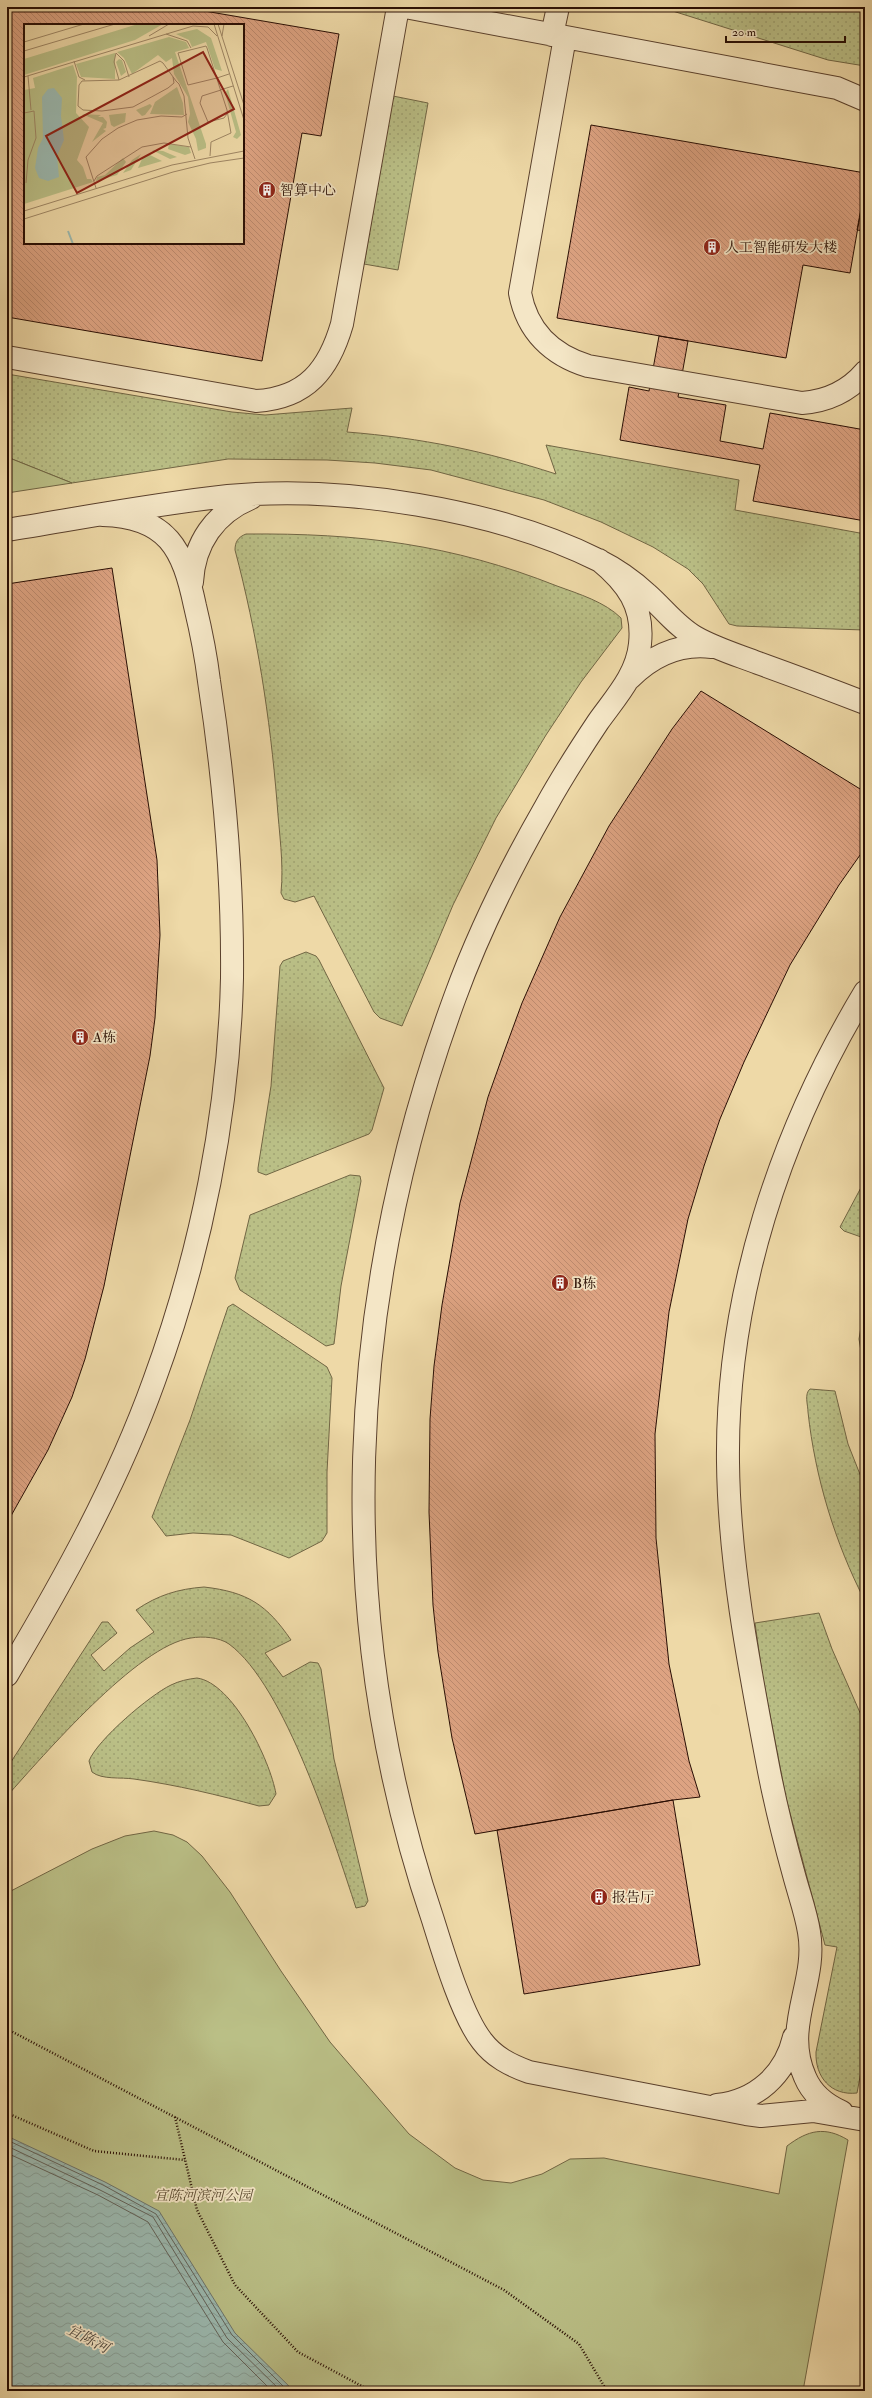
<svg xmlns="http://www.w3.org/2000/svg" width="872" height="2398" font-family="'IM FELL Double Pica','Noto Serif SC',serif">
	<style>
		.grass { fill: url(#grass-dots); stroke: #716644 }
		.park { fill: #babf86; stroke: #716644 }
		.water { fill: url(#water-waves); stroke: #6d746b }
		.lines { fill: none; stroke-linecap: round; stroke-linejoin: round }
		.shore { stroke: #62635a; stroke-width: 1 }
		.building { fill: url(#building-back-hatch); stroke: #280d03; fill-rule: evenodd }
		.minor-casing { stroke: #5a402c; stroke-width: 24 }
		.path { stroke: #280d03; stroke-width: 2.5; stroke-dasharray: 1 2; stroke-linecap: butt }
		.minor { stroke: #f4e6c6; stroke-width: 22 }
		.labels { text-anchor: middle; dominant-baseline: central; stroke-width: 3.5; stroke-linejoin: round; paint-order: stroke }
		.poi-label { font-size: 14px; fill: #280d03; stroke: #f4e6c6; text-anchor: start }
		.park-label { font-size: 14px; font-style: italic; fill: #5b4b31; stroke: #f4e6c6 }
		.water-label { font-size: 15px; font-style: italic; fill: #504940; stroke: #f4e6c6 }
		.inset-river { fill: none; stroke: #9bb9b0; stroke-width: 2 }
		.inset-road { fill: none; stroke: #9f8765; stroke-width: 1 }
		.view { fill: #8f2418; fill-opacity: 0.15; stroke: #8f2418; stroke-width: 2 }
		.inset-edge { fill: none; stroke: #280d03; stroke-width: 2 }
	</style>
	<defs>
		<pattern id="grass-dots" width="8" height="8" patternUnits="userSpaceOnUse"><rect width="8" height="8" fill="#babf86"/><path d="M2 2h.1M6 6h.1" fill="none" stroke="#a0a372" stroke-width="1.8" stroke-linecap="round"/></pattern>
		<pattern id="water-waves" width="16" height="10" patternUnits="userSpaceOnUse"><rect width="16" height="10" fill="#9bb9b0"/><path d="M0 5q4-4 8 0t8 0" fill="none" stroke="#869e96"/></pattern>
		<pattern id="building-back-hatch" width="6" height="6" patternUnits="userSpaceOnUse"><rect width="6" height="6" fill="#dda382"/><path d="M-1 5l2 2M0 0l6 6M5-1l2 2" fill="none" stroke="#be8b6f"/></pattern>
	</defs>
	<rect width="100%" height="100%" fill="#eed9a7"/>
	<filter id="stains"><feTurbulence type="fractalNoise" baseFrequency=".005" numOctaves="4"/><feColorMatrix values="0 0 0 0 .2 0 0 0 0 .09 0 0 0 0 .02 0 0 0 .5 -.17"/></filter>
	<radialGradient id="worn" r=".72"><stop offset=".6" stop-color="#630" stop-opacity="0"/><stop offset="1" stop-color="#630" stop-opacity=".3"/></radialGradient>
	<!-- grass -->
	<path class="grass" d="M660,7h205v59l-37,-6z
		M393,96l35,7 -30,167 -34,-6z
		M7,374l225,38 33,3 87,-7 -5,24c75,6 138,19 209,42l-10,-29 193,35 -4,30 130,24v96l-128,-4 -8,-2 -26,-40 -15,-15 -35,-22 -52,-25 -57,-22 -113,-30 -56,-7 -48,-3 -99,-1 -156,24 -65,-26z
		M246,534c113,-1 205,10 311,52 22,8 48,16 64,32l1,10 -41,54 -35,53 -50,83 -43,87 -51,121 -22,-8 -6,-6 -60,-116 -19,6 -11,-3 -3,-6c3,-30 -2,-61 -4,-91 -7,-85 -20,-169 -42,-252 0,-8 3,-13 11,-16z
		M306,952l10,4 3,4 65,128 -12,42 -3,4 -103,41 -8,-3v-4l13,-82 9,-120 3,-5z
		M350,1175l10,1 1,5 -20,105 -7,58 -8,2 -86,-56 -5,-12 15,-63z
		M865,1180v57l-1,1 -20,-7 -4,-4z
		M865,1303v72l-6,-36z
		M233,1304l94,63 5,11 -5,94v61l-5,8 -33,17 -58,-23 -38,-2 -27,3 -14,-19 38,-97 38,-113z
		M810,1389l25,2 13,53 17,43v114c-30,-58 -50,-124 -57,-189 0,-7 -4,-18 2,-23z
		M204,1587c44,5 63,18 87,53l-26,13 18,24 27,-15 8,1 3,6 13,90 34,142 -3,5 -9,2c-22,-67 -71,-223 -127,-264 -10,-7 -27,-8 -38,-6 -53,7 -148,118 -184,158v-28l95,-146h6l9,11 -26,22 13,16 26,-23 24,-16 -18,-22c22,-15 42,-21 68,-23z
		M819,1613l13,36 33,75v326l-8,43c-26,3 -42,-16 -41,-41l21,-105 -12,-2 -39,-147 -24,-125 -7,-50z
		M197,1678c36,5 73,82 79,116l-7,11 -10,1c-41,-11 -82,-21 -125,-27 -13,-2 -32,1 -42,-7l-3,-11c8,-21 61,-66 82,-76 8,-4 17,-6 26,-7z"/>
	<!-- park -->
	<path class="park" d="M7,457l65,26 -65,10z
		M154,1831l19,4 14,7 15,14 28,36 51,79 49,71 79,92 46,34 28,12 28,3 31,-9 28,-15 34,-1 175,36 8,-48c21,-16 38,-20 61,-6l-45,251h-796v-498l85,-44 33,-13z"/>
	<!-- water -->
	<path class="water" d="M7,2136l98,46 54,29 76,122 59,58h-287z"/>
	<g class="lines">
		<!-- shore -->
		<path class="shore" d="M7,2140l96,45 53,29 76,121 56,56
			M7,2146l93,44 53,27 74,121 54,53
			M7,2153l91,42 50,27 75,120 49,49"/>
	</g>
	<!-- building -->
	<path class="building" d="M7,7h174l158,27 -18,102 -19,-3 -40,228 -255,-44zM25,25h218v218h-218z
		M591,125l274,48v14l-15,86 -47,-8 -17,93 -229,-40z
		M865,187v44l-8,-1z
		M659,336l29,5 -10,56 48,8 -6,36 43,8 7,-36 95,17v91l-112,-20 7,-36 -140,-25 9,-53 20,4z
		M112,568l45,292 3,75 -5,83 -5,38 -46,230 -19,73 -13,38 -24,53 -41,73v-939z
		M701,691l164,101v56l-26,37 -49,80 -46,97 -24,57 -16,47 -16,53 -19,93 -14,122 1,104 13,126 20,97 11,36 -27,3 -198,34 -23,-96 -14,-86 -5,-47 -4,-93 1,-93 4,-53 8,-61 18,-102 28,-106 16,-45 18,-49 38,-86 49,-91 63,-97z
		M673,1800l27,165 -176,29 -27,-164z"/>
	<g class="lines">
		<defs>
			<path id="minor" d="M405,7l432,81 28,12
				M552,35l6,-28
				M565,37l-45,256c7,38 32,62 68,73l214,37c25,-2 46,-11 63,-31
				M7,357l249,44c51,-3 73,-32 86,-77l56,-317
				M7,530c74,-12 147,-26 221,-34 114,-11 268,13 370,64 18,9 35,21 49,34 16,14 29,32 48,43 19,11 42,18 63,26 36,13 71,26 107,40
				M599,560c28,23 45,46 41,84 -3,31 -25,54 -42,78 -18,27 -36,55 -52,84 -35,61 -67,125 -91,191 -110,300 -125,619 -22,923 10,32 29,96 49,121 12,16 28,24 47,31l217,42 15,2 52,-5 52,9
				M192,582c2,-39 23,-69 59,-84
				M630,678c23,-23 50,-35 82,-31
				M7,1675c56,-94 110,-191 147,-294 47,-128 75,-267 78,-403 1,-99 -8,-199 -23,-297 -3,-25 -8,-50 -14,-75 -12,-57 -27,-89 -92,-91
				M717,2105c39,-4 68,-30 77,-68
				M842,2112c-16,-7 -30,-18 -37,-35 -23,-51 13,-95 4,-145 -3,-19 -10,-38 -15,-57 -10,-36 -19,-72 -26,-109 -19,-100 -39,-203 -40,-304 -2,-166 52,-329 137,-470"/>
		</defs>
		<!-- minor casing -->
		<use href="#minor" class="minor-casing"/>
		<!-- path -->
		<path class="path" d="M7,2029l497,261 75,54 28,47
			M7,2113l87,38 91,9
			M175,2117l22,93 38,75 63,67 73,39"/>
		<!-- minor -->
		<use href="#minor" class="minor"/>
	</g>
	<!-- icons -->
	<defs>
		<symbol id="building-disc" viewBox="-11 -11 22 22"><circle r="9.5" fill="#8f2418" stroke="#f4e6c6"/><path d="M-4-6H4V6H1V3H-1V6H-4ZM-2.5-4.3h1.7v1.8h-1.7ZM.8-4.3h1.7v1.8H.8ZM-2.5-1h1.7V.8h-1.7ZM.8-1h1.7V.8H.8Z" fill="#fff"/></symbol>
	</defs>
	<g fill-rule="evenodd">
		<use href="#building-disc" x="257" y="180" width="20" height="20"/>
		<use href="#building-disc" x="702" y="237" width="20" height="20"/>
		<use href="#building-disc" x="70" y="1027" width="20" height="20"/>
		<use href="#building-disc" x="550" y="1273" width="20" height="20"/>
		<use href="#building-disc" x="589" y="1887" width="20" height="20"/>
	</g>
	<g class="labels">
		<!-- poi labels -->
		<g class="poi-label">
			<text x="280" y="190">智算中心</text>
			<text x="725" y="247">人工智能研发大楼</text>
			<text x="93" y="1037">A栋</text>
			<text x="573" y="1283">B栋</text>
			<text x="612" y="1897">报告厅</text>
		</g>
		<!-- park labels -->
		<g class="park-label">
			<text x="203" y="2195">宜陈河滨河公园</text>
		</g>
		<!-- water labels -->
		<g class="water-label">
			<text transform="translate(88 2339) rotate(27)">宜陈河</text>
		</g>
	</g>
	<!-- overview -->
	<g transform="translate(24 24)">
		<rect width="220" height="220" fill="#eed9a7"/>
		<path d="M114,0h25l-28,16 -111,35v-16zM173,5l14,9 11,33 -7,-2 -9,-27 -14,5 -3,-7 -13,-6zM145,13l17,5 3,6 -14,4 31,92v4l-8,3 -2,-12 -8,-17 2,-8 -2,-17 -14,-23 -2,-16 -6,4 -8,-7 -26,19 -8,-16 -7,-6zM91,29v26l-34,-2 -5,-13zM95,35l3,1 4,12 -5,4 -5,-14zM153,63l6,16 1,12 -34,-1 5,-12zM204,65l13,46 -4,4 -4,-2 3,-5 -11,-39zM126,80l2,2 -7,9 -3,1 -6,-6zM102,89l-1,9 -11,5 -3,-2 -2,-10zM58,90l19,1 -3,2h5l4,5 -1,6 -3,1 3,2 -14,11 11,-19zM145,120l20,3 2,6 -6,2 -17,-6zM128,126l11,1 14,6 -7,2zM117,130l-10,16 -8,3 9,-13zM124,130l14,7 -24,7 4,-9zM99,134l3,4 -9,13 -21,6 1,-4 8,-2z" fill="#babf86"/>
		<path d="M49,41l4,12 -1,36 13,14 -12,33 6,7 4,12h4l2,3 -69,22v-114l11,-2 -2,-10z" fill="#babf86"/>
		<path d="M7,88l2,2 2,23 -10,5 -1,-27z" fill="#babf86"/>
		<path d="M30,64l8,10 -1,18 3,24 -7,16 2,21 -11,4 -9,-3 -4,-10 3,-20 5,-10 -1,-41 6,-8z" fill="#9bb9b0"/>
		<path class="inset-river" d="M44,207l5,13"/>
		<path class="inset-road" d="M190,0l30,96M194,0l26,81M142,10l21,7 4,7M125,12l20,-12M198,12l2,-12M0,18l60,-18M0,27l91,-27M50,37l5,16 6,3M4,52l3,34M0,53l169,-51 15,1 9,9M149,53l1,6 -6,5 -35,19 -31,4 -19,-1 -5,-4 1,-21 3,-4 37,-1 41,-19 3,2 13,18 3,3 5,12 4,42 7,21M193,54l12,-4M95,56l-5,-18 2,-9 8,8 5,16M196,66l13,-4M197,66l-19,6 -2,7 8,19 16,-4 3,-4M0,89l10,-2 2,27 -8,22 -2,23M186,132l1,-14 20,-9 -4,-23 -20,-62 -1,-2 -28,7 10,32 29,-7M70,157l3,-5 45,-29 22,-4 27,4M72,164l-10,-31 16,-18 16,-11 19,-8 24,-4 21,1 5,-3M0,187l148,-46 72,-14M0,195l149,-47 37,-9 34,-5"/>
		<path class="view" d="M179,28l31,57 -157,84 -31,-57z"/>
		<rect width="220" height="220" class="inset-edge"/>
	</g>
	<!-- margin -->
	<rect width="872" height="2398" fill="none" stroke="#eed9a7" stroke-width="24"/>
	<rect x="8" y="8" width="856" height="2382" fill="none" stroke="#280d03" stroke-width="2"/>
	<rect x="12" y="12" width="848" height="2374" fill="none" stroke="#280d03"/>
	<!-- scale -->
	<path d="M726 36v6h119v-6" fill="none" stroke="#280d03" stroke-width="2"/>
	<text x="732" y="36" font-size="12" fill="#280d03" stroke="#f4e6c6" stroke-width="3" paint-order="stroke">20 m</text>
	<rect width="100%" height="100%" filter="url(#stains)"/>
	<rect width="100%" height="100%" fill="url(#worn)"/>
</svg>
